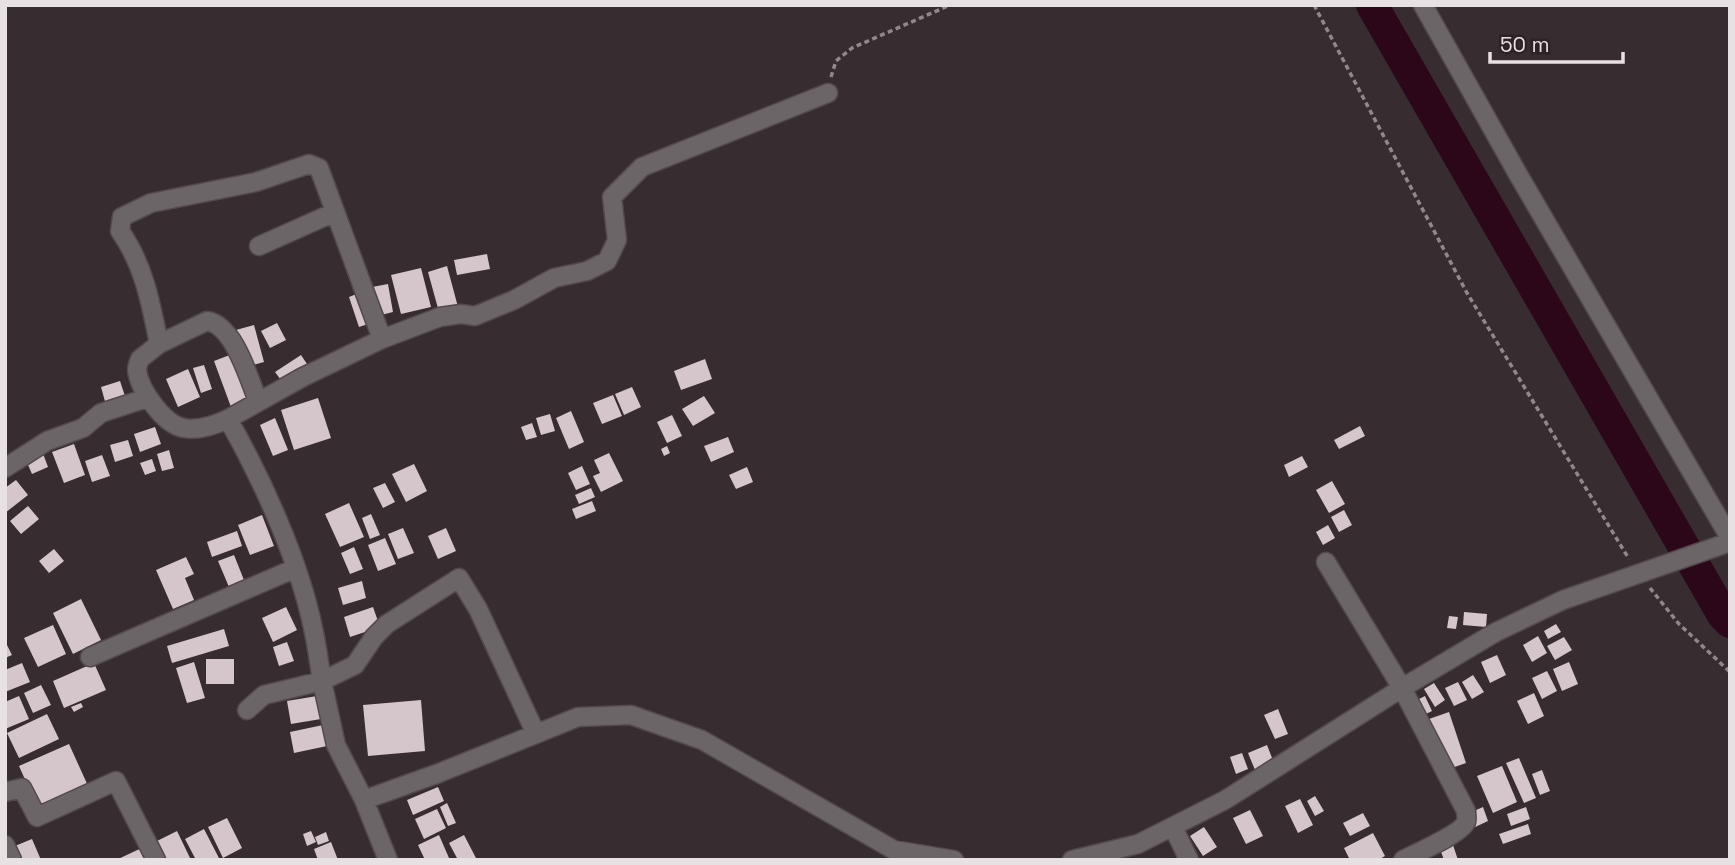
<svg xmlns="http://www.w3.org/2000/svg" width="1735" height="865" font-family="'Space Grotesk',sans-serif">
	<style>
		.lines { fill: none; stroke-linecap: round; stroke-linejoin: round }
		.river { stroke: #2c0619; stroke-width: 32 }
		.building { fill: #d5c6cc }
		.minor-casing { stroke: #53494d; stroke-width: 21 }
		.path { stroke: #91888c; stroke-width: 3.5; stroke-dasharray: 5 3.5; stroke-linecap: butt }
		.minor { stroke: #6b6567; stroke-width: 18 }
	</style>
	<rect width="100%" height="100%" fill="#372c30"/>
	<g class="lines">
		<!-- river -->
		<path class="river" d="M1372,5l351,610 7,7"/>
	</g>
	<!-- building -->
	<path class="building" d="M487,254l3,15 -33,6 -3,-15z
		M447,266l11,41 -19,5 -11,-40z
		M421,268l10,39 -30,7 -10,-39z
		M388,284l5,28 -16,4 -5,-29z
		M364,291l10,31 -15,5 -10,-30z
		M277,323l9,17 -16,8 -9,-17z
		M254,325l10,37 -18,5 -10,-37z
		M235,353l17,46 -21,8 -17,-46z
		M301,355l8,12 -25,17 -9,-12z
		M705,359l7,20 -31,11 -7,-19z
		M204,365l8,24 -11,4 -8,-25z
		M188,369l12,28 -22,10 -12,-28z
		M120,381l6,18 -20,6 -5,-18z
		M632,387l9,20 -17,8 -9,-21z
		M613,395l9,21 -20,8 -9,-21z
		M704,396l11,17 -22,13 -11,-17z
		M318,398l13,40 -37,12 -13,-40z
		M571,411l13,31 -15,7 -13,-31z
		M550,414l5,17 -14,4 -5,-17z
		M672,415l10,21 -15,7 -10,-21z
		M275,418l13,32 -15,6 -13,-31z
		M532,423l5,14 -11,3 -5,-13z
		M1360,426l5,10 -26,13 -5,-9z
		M155,427l6,17 -21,8 -6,-18z
		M728,437l6,15 -23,10 -7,-16z
		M128,440l5,16 -18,6 -5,-17z
		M74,444l11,31 -21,8 -12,-31z
		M667,446l3,7 -6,3 -3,-7z
		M169,450l5,18 -12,3 -5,-17z
		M42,451l6,16 -16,7 -7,-16z
		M609,453l14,28 -22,11 -8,-16 7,-3 -6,-13z
		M102,455l8,21 -18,6 -7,-21z
		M1302,456l6,11 -19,10 -5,-12z
		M152,459l4,12 -11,4 -5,-12z
		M414,464l13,27 -21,11 -14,-28z
		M582,466l8,18 -14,6 -8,-17z
		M747,467l6,15 -17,7 -7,-14z
		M16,480l12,15 -23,18v-25z
		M1332,481l13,23 -16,9 -13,-23z
		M385,483l10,19 -12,6 -10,-20z
		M591,488l4,9 -16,7 -4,-9z
		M592,501l4,10 -20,8 -4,-10z
		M349,503l15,34 -24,10 -15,-33z
		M28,506l11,13 -18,15 -11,-13z
		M1344,510l8,15 -13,7 -8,-15z
		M371,514l9,21 -10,4 -8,-21z
		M262,515l12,31 -24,9 -12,-30z
		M1328,525l7,13 -12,7 -7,-13z
		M403,528l11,25 -16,6 -10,-25z
		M446,528l10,23 -18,8 -10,-23z
		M237,531l5,15 -30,11 -5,-15z
		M385,538l11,26 -18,7 -10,-26z
		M354,547l9,22 -13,5 -9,-21z
		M54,549l10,12 -15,12 -10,-12z
		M234,555l10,25 -15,7 -11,-26z
		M186,557l8,17 -9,4 9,22 -21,9 -17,-39z
		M362,581l4,17 -23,7 -5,-17z
		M81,599l20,41 -28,14 -20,-41z
		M286,607l11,23 -24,12 -11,-24z
		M373,607l7,20 -30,10 -6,-20z
		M1464,612l23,2 -1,13 -23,-2z
		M1449,616l9,1 -2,12 -9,-1z
		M1556,624l5,8 -13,7 -4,-8z
		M53,625l13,29 -28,13 -14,-29z
		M224,629l5,17 -57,17 -5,-17z
		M1538,636l9,17 -15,9 -9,-17z
		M1564,637l8,13 -17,10 -8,-14z
		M5,641l7,14 -7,3z
		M287,642l7,19 -15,5 -6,-19z
		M1497,655l9,20 -16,8 -9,-21z
		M206,659h28v25h-28z
		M194,662l11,36 -18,5 -11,-35z
		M1569,662l9,22 -16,7 -9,-22z
		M22,663l8,19 -25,10v-22z
		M94,663l12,27 -42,18 -11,-27z
		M1547,671l10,20 -15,8 -10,-21z
		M1473,675l11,17 -12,7 -10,-17z
		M1458,682l9,18 -13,6 -9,-18z
		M1434,683l11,17 -10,7 -11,-18z
		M41,685l10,20 -18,8 -9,-20z
		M1534,693l10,23 -16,8 -11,-23z
		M19,696l10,23 -24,10v-27z
		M317,696l4,23 -30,5 -4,-23z
		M1425,696l7,15 -8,4 -7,-15z
		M421,700l4,51 -57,5 -5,-51z
		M81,703l2,4 -9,5 -3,-5z
		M1278,709l10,25 -13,5 -11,-24z
		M1449,712l17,51 -20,7 -17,-51z
		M47,714l12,25 -40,19 -12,-25z
		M323,725l4,21 -33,7 -4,-21z
		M69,744l20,44 -50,23 -20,-45z
		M1267,745l7,18 -19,7 -7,-17z
		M1242,753l6,16 -12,5 -6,-17z
		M1519,758l17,40 -12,5 -18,-40z
		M1502,766l15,36 -24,11 -16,-37z
		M1542,770l8,21 -10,4 -8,-21z
		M438,787l6,14 -31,14 -6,-15z
		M1315,796l9,15 -9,5 -8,-15z
		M1300,799l13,26 -15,8 -13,-27z
		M447,803l9,20 -8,3 -8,-19z
		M1483,807l5,14 -15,7 -6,-14z
		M1526,807l4,12 -19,7 -4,-12z
		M437,809l9,19 -22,11 -9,-20z
		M1250,810l13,26 -17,8 -13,-26z
		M1363,813l7,13 -20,10 -7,-13z
		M227,818l15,30 -19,10 -15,-31z
		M1528,824l3,10 -28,10 -4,-10z
		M1204,827l13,20 -14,9 -13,-20z
		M204,829l16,31h-24l-11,-21z
		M177,831l14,29h-32l-8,-16z
		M311,831l5,11 -9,4 -4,-12z
		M326,832l3,9 -11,4 -3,-8z
		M1373,833l12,23 -7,4h-28l-6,-12z
		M439,835l10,23 -24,2 -7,-15z
		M464,835l13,25h-19l-9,-17z
		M32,839l9,21h-25l-6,-12z
		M331,842l7,18h-20l-4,-11z
		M148,845l6,15h-38z
		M1453,845l5,15h-14l-4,-11z"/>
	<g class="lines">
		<defs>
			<path id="minor" d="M1423,5l96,171 211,362
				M259,246l76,-34
				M159,344c-8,-40 -15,-79 -39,-113l2,-14 29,-14 105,-21 53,-18 10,4 63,171
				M228,419l75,-42 79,-38 58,-22 21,-3 14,2 39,-16 40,-22 33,-7 20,-10 10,-21 -5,-43 30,-30 186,-74
				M5,468l42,-27 36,-13 18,-15 46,-15
				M1326,562l76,126 64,123c0,3 1,8 0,11 -5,12 -50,31 -63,38
				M90,657l206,-89
				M247,710l17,-15 58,-14c-3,-18 -5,-36 -9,-53 -14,-68 -51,-149 -85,-209 -13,6 -29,12 -44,9 -20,-3 -45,-39 -47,-58 0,-4 2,-8 3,-11l19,-15 48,-23c27,4 42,58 51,80
				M5,792l17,-4 15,29 79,-36 40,79
				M364,800l75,-27 139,-56 53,-2 71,25 192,110 60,10
				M1173,827l16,33
				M5,845l7,15
				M388,860l-24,-60 -28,-55 -14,-64 33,-16 19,-28 13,-13 72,-46 19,31 58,125
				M1072,860l66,-16 87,-44 177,-112 94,-56 67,-32 167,-58"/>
		</defs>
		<!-- minor casing -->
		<use href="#minor" class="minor-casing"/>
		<!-- path -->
		<path class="path" d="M1314,5l153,288 162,266
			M831,77l5,-16 16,-13 98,-43
			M1650,588l29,36 51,48"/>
		<!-- minor -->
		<use href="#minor" class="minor"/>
	</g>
	<!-- border -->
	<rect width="1735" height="865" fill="none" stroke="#e8e1e4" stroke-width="14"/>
	<!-- scale -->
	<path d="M1490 52v10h133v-10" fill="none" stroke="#e8e1e4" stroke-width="3.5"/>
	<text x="1500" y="52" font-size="21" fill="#e8e1e4" stroke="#2d2226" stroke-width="5" paint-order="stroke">50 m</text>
</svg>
